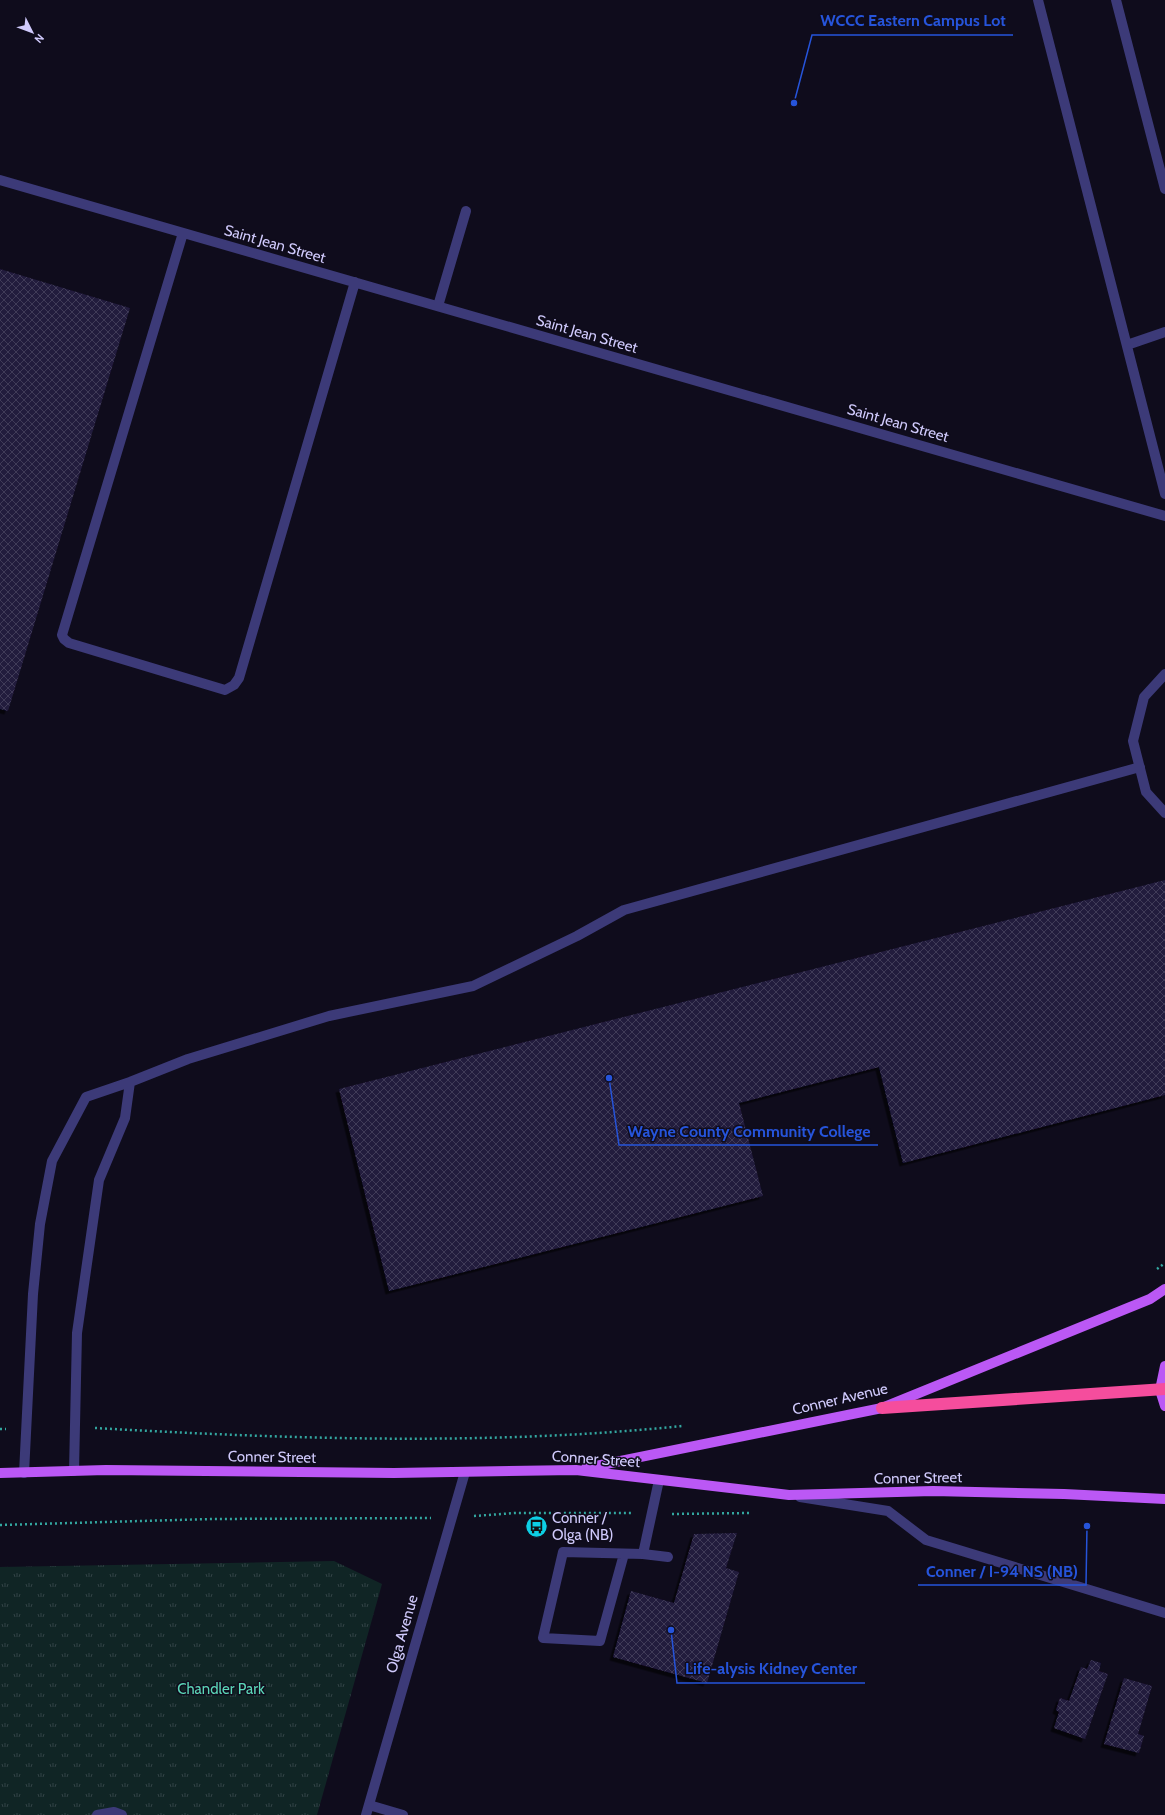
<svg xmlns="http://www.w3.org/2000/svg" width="1165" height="1815" font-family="Cabin,sans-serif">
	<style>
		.park { fill: url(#park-tufts) }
		.building { fill: url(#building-cross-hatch); filter: url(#shadow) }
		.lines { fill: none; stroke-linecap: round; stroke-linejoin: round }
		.path { stroke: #33a7a0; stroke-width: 2.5; stroke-dasharray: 2 3; stroke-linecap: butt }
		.minor { stroke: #3c3a78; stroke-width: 10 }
		.major { stroke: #bb58f5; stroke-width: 10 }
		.highway { stroke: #f54d9d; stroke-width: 12 }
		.labels { text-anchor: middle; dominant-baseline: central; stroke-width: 3; stroke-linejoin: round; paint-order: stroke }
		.street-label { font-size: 15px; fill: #d0cafc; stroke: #0f0c1c }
		.poi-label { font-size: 15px; fill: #d0cafc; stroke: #0f0c1c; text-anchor: start }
		.park-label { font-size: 15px; fill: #5cd6b8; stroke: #0f0c1c }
		.leader { fill: none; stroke: #2654da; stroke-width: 1.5 }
		.callout-dot { fill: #2654da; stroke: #0f0c1c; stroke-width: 1.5 }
		.callout-label { font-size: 16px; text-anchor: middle; font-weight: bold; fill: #2654da; stroke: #0f0c1c; stroke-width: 3; stroke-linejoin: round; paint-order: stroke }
	</style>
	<defs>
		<pattern id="park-tufts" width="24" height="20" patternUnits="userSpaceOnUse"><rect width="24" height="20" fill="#102525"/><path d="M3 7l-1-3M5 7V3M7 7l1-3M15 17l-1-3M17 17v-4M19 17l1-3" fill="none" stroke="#324346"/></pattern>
		<pattern id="building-cross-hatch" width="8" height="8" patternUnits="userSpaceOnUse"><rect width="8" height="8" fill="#211a3c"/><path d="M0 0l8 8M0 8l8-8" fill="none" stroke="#403a59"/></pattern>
		<filter id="shadow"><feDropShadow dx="-3.5" dy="3.5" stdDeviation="0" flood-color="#0009"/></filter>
	</defs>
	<rect width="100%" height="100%" fill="#0f0c1c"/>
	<!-- park -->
	<path class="park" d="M334,1561l48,23 -65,231h-317v-248z"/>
	<!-- building -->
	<path class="building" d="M0,269l130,39 -122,403 -8,-2z
		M1165,880v215l-262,68 -24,-96 -140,36 24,93 -374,95 -50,-202z
		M737,1533l-11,35 13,4 -32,111 -94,-26 18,-66 43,12 20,-69z
		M1091,1660l10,3 -2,8 9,3 -23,65 -31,-11 5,-16 -3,-2 4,-12 9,3 12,-34 6,2z
		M1124,1678l28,8 -14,48 6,2 -5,17 -35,-9z"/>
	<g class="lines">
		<!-- path -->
		<path class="path" d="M1157,1269l8,-6
			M95,1428c195,11 392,18 587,-2
			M0,1429h6
			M672,1514l79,-1
			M474,1516l41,-3h116
			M0,1525l212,-6 219,-1"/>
		<!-- minor -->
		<path class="minor" d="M1038,0l127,494
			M1116,0l49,189
			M0,180l1165,336
			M183,233l-121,402 2,4 5,4 156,47 9,-5 5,-7 116,-396
			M438,306l28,-95
			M1127,345l38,-13
			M1165,674l-21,23 -11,44 13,51 19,21
			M74,1471l3,-138 22,-153 26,-62 5,-36
			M24,1473l9,-179 7,-70 12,-63 34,-64 44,-15 58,-23 141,-43 144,-30 104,-50 47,-26 516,-143
			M800,1497l88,14 38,29 239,73
			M624,1554l-24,87 -57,-3 20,-86 80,2 25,3
			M643,1554l16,-74
			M369,1805l34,10
			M97,1815l17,-3 8,3
			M366,1815l99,-343"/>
		<!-- major -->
		<path class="major" d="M1165,1366l-5,24 5,16
			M586,1468l296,-60 268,-109 15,-10
			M0,1473l106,-3 288,3 182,-3 213,25 144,-4 131,3 101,5"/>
		<!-- highway -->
		<path class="highway" d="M882,1408l283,-19"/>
	</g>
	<!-- icons -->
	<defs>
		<symbol id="bus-disc" viewBox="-11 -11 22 22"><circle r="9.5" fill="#0dcfe5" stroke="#0f0c1c"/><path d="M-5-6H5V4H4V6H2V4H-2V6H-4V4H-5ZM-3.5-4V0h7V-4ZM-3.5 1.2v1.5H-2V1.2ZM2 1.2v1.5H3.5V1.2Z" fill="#111"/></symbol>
	</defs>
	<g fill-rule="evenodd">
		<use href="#bus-disc" x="524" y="1514" width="25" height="25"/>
	</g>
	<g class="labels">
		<!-- street labels -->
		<g class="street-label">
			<text transform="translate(275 244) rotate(16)">Saint Jean Street</text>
			<text transform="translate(587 334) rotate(16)">Saint Jean Street</text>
			<text transform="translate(898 423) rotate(16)">Saint Jean Street</text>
			<text transform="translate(840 1399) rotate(-13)">Conner Avenue</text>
			<text transform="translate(272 1457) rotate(1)">Conner Street</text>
			<text transform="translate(596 1459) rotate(4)">Conner Street</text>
			<text transform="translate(918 1478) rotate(-1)">Conner Street</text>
			<text transform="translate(402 1634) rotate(-74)">Olga Avenue</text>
		</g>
		<!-- poi labels -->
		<g class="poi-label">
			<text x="552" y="1518">Conner /<tspan x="552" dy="17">Olga (NB)</tspan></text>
		</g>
		<!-- park labels -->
		<g class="park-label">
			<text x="221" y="1689">Chandler Park</text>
		</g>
	</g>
	<!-- callouts -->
	<path class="leader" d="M794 103L812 35H1013M609 1078L619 1145H878M1087 1526L1086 1585H918M671 1630L677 1683H865"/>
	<g class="callout-dot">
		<circle cx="794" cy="103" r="4"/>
		<circle cx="609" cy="1078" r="4"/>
		<circle cx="1087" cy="1526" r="4"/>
		<circle cx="671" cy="1630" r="4"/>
	</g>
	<g class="callout-label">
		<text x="913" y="26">WCCC Eastern Campus Lot</text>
		<text x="749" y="1137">Wayne County Community College</text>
		<text x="1002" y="1577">Conner / I-94 NS (NB)</text>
		<text x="771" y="1674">Life-alysis Kidney Center</text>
	</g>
	<!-- north arrow -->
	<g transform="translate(32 32) rotate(132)" stroke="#0f0c1c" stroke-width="3" paint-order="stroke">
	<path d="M0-3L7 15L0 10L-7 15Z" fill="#d0cafc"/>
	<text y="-6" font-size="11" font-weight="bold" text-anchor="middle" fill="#d0cafc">N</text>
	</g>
</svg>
